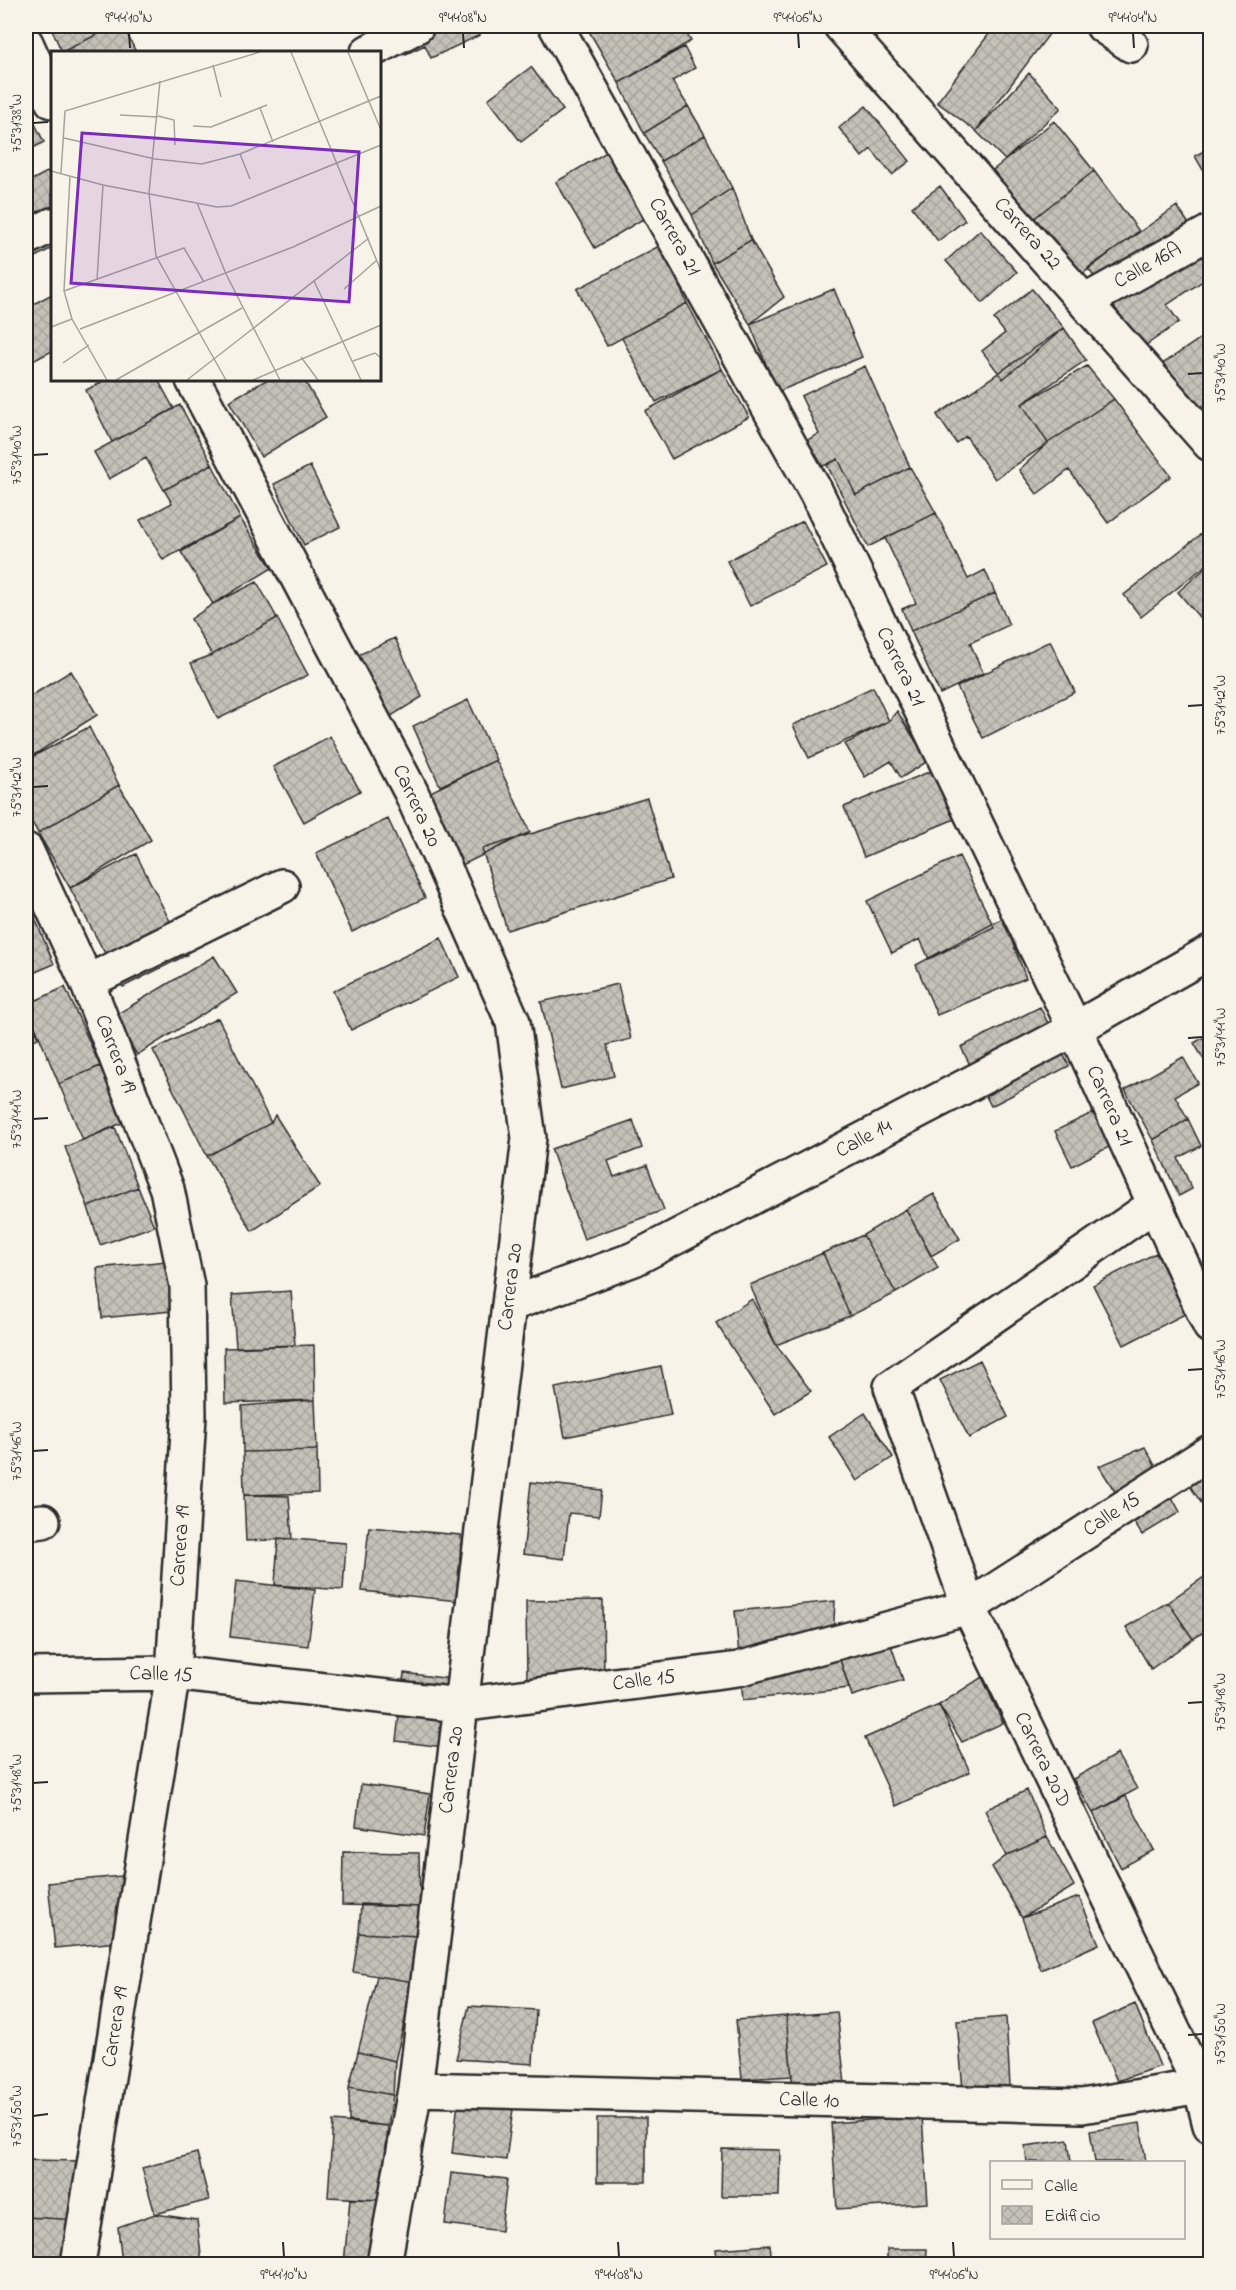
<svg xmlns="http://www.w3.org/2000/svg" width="1236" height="2290" font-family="'Indie Flower',sans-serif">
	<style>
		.building { fill: url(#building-cross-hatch); stroke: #2b2b2b; stroke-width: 1.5 }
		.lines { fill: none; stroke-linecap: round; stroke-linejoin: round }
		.minor-casing { stroke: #2b2b2b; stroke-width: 38 }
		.minor { stroke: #f7f3e8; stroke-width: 33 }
		.ticks { fill: none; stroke: #2b2b2b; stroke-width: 2 }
		.labels { text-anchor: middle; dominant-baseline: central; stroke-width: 4.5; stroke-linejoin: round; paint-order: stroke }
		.street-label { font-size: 21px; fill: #2b2b2b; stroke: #f7f3e8 }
		.inset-road { fill: none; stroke: #a5a39c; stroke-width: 1.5 }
		.view { fill: #7b2cbf; fill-opacity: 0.15; stroke: #7b2cbf; stroke-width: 3 }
		.inset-edge { fill: none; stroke: #2b2b2b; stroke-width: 3 }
		.neatline { fill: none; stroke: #2b2b2b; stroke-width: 2 }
		.ticks-label { font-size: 15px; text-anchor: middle; fill: #2b2b2b }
	</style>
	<defs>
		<pattern id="building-cross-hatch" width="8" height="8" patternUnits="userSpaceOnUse" patternTransform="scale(1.5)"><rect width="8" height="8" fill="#c4c1b9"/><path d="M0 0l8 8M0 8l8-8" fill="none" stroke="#a9a69f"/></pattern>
	</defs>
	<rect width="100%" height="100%" fill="#f7f3e8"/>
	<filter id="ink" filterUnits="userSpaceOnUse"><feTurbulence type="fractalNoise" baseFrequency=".0167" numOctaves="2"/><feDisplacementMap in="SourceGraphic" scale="12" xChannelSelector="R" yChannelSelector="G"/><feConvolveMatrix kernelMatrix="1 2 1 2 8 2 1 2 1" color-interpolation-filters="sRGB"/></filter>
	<g filter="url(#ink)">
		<!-- building -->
		<path class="building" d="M50,26h64l-52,26z
			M114,26h9l13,26h-74z
			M405,26h71l4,9 -49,23 -6,-13 -19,9 -12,-24z
			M586,26h96l9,15 -72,42z
			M849,26h36l-19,22z
			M995,26h54l4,3 -77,102 -39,-29z
			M684,47l11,21 -23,13 16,25 -44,27 -25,-50z
			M531,67l32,43 -42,32 -33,-43z
			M1029,73l32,35 -56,52 -29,-29z
			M26,106l18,36 -18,10z
			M688,106l17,29 -44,26 -17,-28z
			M866,106l44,55 -18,14 -21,-26 -9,8 -23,-29z
			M1054,121l40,50 -62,49 -39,-50z
			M705,135l27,53 -40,27 -31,-54z
			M615,147l38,66 -58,35 -39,-66z
			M1210,147v35l-15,-26z
			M49,171l3,8v69l-26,14v-79z
			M1094,171l45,60 -62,47 -45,-58z
			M940,186l25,34 -27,21 -26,-34z
			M732,188l19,52 -39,23 -20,-48z
			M1177,206l33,50v20l-43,29 12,17 -37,26 -54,-80z
			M980,230l37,42 -34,31 -37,-42z
			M751,240l33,57 -34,27 -38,-61z
			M661,245l26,58 -80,43 -30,-57z
			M834,289l28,68 -85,35 -27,-68z
			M1032,289l32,39 -61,51 -21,-28 23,-18 -11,-14z
			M52,294v57l-23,12 -3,-6v-49z
			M687,303l35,66 -66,33 -34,-64z
			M1064,328l22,32 -64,44 26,39 -53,36 -29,-43 -10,7 -19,-28z
			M1210,332v69l-18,12 -31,-48z
			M865,366l45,101 -54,28 -18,-36 -23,11 -12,-28 16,-8 -18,-38z
			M1087,366l27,33 -66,44 -26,-39z
			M722,369l27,48 -77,42 -27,-48z
			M106,380h52l16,29 -62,33 -26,-52z
			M266,380h38l22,37 -65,40 -32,-56z
			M1114,399l57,77 -63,47 -39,-53 -32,24 -18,-24 29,-27z
			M180,405l32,59 -48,26 -18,-32 -37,21 -15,-27z
			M838,459l18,36 54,-28 26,46 -68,34 -41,-82z
			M212,464l28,54 -77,42 -23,-40 32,-17 -8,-13z
			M310,466l30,61 -36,18 -30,-61z
			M936,513l32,66 17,-9 10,23 -84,38 -9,-22 14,-6 -31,-65z
			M240,518l32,50 -59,36 -32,-52z
			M803,521l24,46 -77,39 -23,-45z
			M1210,527v35l-69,55 -17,-22z
			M1210,564v54l-6,5 -26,-31z
			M257,582l20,36 -65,37 -21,-36 22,-15z
			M995,593l14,32 -39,18 13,30 -43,21 -29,-63z
			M277,618l31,57 -90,44 -27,-56 21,-8z
			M26,619l5,12 -5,2z
			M395,638l27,59 -34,21 -30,-63z
			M1050,641l25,51 -92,46 -26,-51z
			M71,671l26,44 -71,45v-61z
			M873,687l16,34 -80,37 -16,-33z
			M468,700l28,60 -56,26 -27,-60z
			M897,711l31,50 -27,17 -10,-17 -26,16 -20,-33 44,-23z
			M89,727l30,58 -81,48 -12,-22v-51z
			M330,736l30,55 -56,31 -31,-55z
			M496,760l34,72 -76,37 -34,-72z
			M936,769l21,49 -93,39 -20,-50z
			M119,785l32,55 -81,48 -32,-55z
			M647,798l24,81 -164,51 -25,-81z
			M388,819l37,79 -73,34 -36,-79z
			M136,854l51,101 -64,32 -53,-99z
			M959,856l35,71 -65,32 -9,-20 -28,14 -25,-52z
			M29,904l25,60 -28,12v-70z
			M1003,918l23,60 -89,37 -21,-50z
			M441,938l18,39 -108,53 -18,-39z
			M214,956l23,37 -100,62 -23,-39z
			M618,984l13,55 -24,6 7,31 -53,13 -20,-87z
			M65,987l35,79 -41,18 -33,-79z
			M1040,1007l29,59 -78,40 -30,-59z
			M26,1008l12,30 -12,6z
			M218,1018l53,105 -64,33 -54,-106z
			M1210,1034v36l-16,-27z
			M1183,1057l15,26 -23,13 13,23 -35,21 -28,-50z
			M100,1066l24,56 -41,18 -24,-56z
			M1096,1111l17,34 -41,21 -17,-35z
			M275,1115l45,71 -68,45 -45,-75 64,-33z
			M1188,1119l13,27 -23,12 14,31 -13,7 -26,-56z
			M633,1120l9,28 -34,13 6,16 33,-12 17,45 -80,29 -33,-90z
			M115,1127l23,60 -50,20 -23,-60z
			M138,1187l16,39 -54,19 -12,-38z
			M934,1194l26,45 -29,17 -25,-47z
			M906,1209l32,59 -42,25 -33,-58z
			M863,1235l33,58 -46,23 -27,-63z
			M823,1253l27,63 -74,29 -26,-60z
			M1156,1253l31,60 -63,32 -31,-60z
			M177,1260l5,50 -80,8 -5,-50z
			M1210,1262v15l-6,-12z
			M291,1291l4,54 -59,2 -4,-52z
			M752,1299l24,46 35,46 -36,23 -59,-91z
			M314,1345l1,55 -90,3 -1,-55z
			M980,1360l28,57 -39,21 -29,-58z
			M661,1366l10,49 -106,22 -10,-49z
			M315,1400l2,50 -74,2 -1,-46z
			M865,1413l28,44 -36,24 -28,-44z
			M1210,1437v79l-36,-54z
			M1145,1447l35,65 -38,23 -43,-69z
			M317,1450l1,43 -74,2 -1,-43z
			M531,1482l71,8 -3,26 -30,-3 -5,46 -41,-5z
			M244,1495l45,1 3,43 -46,2z
			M369,1527l92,8 -3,66 -96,-10z
			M278,1538l68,5 -3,47 -68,-5z
			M1210,1573v55l-17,11 -25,-37z
			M236,1581l79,9 -7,56 -78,-9z
			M603,1600l1,80h-77l-1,-79z
			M835,1601l-2,37 16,50 -106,12 -8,-89z
			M1168,1602l25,37 -42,30 -25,-42z
			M883,1622l20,58 -51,16 -19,-58z
			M404,1673l55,7 -8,68 -55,-7z
			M982,1677l21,46 -41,19 -23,-37z
			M939,1705l31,67 -74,34 -31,-68z
			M1117,1754l20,35 -44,24 -20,-34z
			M361,1784l69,10 -6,42 -68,-10z
			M1027,1790l20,47 -41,19 -21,-46z
			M1126,1796l28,54 -33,18 -28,-55z
			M1047,1837l27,49 -52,32 -30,-51 14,-11z
			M343,1852l76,1 1,54 -78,-2z
			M132,1875l7,65 -84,8 -7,-65z
			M1079,1897l20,47 -58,26 -19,-52z
			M361,1904l59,3 -2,29 -59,-3z
			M359,1933l59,3 -4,46 -61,-10z
			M377,1976l37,6 -19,79 -37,-9z
			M1135,2004l25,62 -43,15 -25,-58z
			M469,2006l67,4 -3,54 -77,-5z
			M837,2012l8,72 -52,5 -7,-73z
			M786,2016l6,60 -50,3 -6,-59z
			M1006,2017l4,69 -47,4 -6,-69z
			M358,2052l37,9 -2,34 -44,-8z
			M349,2087l44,8 -5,31 -39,-5z
			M458,2103l55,6 -7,51 -54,-7z
			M922,2116l6,87 -91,6 -6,-86z
			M597,2118h49v64h-49z
			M333,2121l55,5 -7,74 -53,-3z
			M1140,2123l6,39h-51l-5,-31z
			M1068,2140l3,22h-44l-2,-16z
			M722,2149l58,1 -1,46h-58z
			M197,2153l12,47 -54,14 -13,-46z
			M29,2160l53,1 -3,59 -53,-3z
			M451,2173l56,6 -6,52 -56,-7z
			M350,2199l31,1 -6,64h-31z
			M155,2214l42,6 5,44h-80l-4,-37z
			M26,2217l53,3 3,44h-56z
			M770,2245l2,19h-55l-1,-15z
			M887,2249h40l-1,15h-39z
			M319,2261v3h-79z"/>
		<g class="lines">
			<defs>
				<path id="minor" d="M556,26l261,468 258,535 135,297
					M841,26l369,418
					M1103,26l28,19
					M26,43l26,58
					M368,52l49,-26
					M26,238l26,-13
					M1086,301l124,-69
					M193,380l218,412 102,230 16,116 -114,951 -31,175
					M26,850l61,132 80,207 20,97 2,130 -16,257 -95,591
					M87,982l195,-96
					M1154,1205l-263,182 78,220 231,479 10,39
					M509,1305l125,-46 441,-230 135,-77
					M26,1523l17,-2
					M26,1675l147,-2 287,32 278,-36 231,-62 241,-155
					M415,2089l667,17 118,-20"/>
			</defs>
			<!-- minor casing -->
			<use href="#minor" class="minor-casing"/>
			<!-- minor -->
			<use href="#minor" class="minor"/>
		</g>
	</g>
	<!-- ticks -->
	<path class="ticks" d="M129,33l1,15M463,33l1,15M798,33l1,15M1133,33l1,15M33,123l15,-1M1188,374l15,-1M33,455l15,-1M1188,706l15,-1M33,787l15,-1M1188,1038l15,-1M33,1119l15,-1M1188,1370l15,-1M33,1451l15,-1M1188,1703l15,-1M33,1783l15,-1M1188,2035l15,-1M33,2116l15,-2M283,2242l1,15M618,2242l1,15M953,2242l1,15"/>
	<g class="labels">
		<!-- street labels -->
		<g class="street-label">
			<text transform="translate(1027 234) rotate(48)">Carrera 22</text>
			<text transform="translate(674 237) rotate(61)">Carrera 21</text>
			<text transform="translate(1148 266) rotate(-29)">Calle 16A</text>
			<text transform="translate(900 667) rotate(64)">Carrera 21</text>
			<text transform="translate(416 806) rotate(65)">Carrera 20</text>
			<text transform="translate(115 1054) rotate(69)">Carrera 19</text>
			<text transform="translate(1109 1106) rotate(66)">Carrera 21</text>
			<text transform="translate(864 1139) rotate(-28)">Calle 14</text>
			<text transform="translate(511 1287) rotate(-83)">Carrera 20</text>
			<text transform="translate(1112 1515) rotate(-33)">Calle 15</text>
			<text transform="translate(181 1546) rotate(-86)">Carrera 19</text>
			<text transform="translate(161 1675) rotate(2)">Calle 15</text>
			<text transform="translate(644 1681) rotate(-7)">Calle 15</text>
			<text transform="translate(1042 1760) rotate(64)">Carrera 20D</text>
			<text transform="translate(452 1770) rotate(-83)">Carrera 20</text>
			<text transform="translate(116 2027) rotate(-81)">Carrera 19</text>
			<text transform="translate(809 2101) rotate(2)">Calle 10</text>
		</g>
	</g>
	<!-- overview -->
	<g transform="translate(51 51)">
		<rect width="330" height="330" fill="#f7f3e8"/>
		<path class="inset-road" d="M240,1l90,219M297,1l33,78M162,14l8,32M109,30l-11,112 7,63 70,124M209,57l13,34M69,64l38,2M107,65l16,4 1,25M142,75l18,1 56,-22M13,87l91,21 47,5 38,-10 141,-58M189,103l10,25M0,120l52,14 114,22 14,-1 150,-61M10,122l4,-62 195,-59M19,125l-6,115 8,28 35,61M146,152l29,71 54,106M46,229l6,-95M263,230l47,99M293,238l33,-29M13,240l120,-43 20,34M0,276l21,-8M29,278l213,-82 88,-41M250,306l17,23M302,310l22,-8 6,5M12,312l26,-18M65,329l126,-72M136,329l182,-142M202,329l128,-55"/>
		<path class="view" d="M31,82l277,19 -10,150 -278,-19z"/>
		<rect width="330" height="330" class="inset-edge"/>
	</g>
	<!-- margin -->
	<rect width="1236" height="2290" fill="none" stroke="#f7f3e8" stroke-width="66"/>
	<!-- legend -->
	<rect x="990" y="2161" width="195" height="78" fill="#f7f3e8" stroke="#a5a39c" stroke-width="1.5"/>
	<rect x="1002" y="2180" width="30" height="9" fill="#f7f3e8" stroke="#a5a39c" stroke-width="1.5"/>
	<text x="1044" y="2191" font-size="18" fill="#2b2b2b">Calle</text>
	<rect x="1002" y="2206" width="30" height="18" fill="url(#building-cross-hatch)" stroke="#a5a39c" stroke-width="1.5"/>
	<text x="1044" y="2221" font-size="18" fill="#2b2b2b">Edificio</text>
	<rect x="33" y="33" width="1170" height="2224" class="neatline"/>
	<g class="ticks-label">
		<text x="129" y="22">9°44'10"N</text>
		<text x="463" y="22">9°44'08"N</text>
		<text x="798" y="22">9°44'06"N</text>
		<text x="1133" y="22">9°44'04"N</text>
		<text transform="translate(16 123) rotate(-90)" y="5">75°31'38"W</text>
		<text transform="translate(1220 373) rotate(-90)" y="5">75°31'40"W</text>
		<text transform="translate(16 455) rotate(-90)" y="5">75°31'40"W</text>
		<text transform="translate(1220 705) rotate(-90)" y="5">75°31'42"W</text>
		<text transform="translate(16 787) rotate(-90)" y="5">75°31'42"W</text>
		<text transform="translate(1220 1037) rotate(-90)" y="5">75°31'44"W</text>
		<text transform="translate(16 1119) rotate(-90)" y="5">75°31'44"W</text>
		<text transform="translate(1220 1369) rotate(-90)" y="5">75°31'46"W</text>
		<text transform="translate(16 1451) rotate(-90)" y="5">75°31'46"W</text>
		<text transform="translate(1220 1702) rotate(-90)" y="5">75°31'48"W</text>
		<text transform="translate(16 1783) rotate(-90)" y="5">75°31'48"W</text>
		<text transform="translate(1220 2034) rotate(-90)" y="5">75°31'50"W</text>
		<text transform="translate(16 2116) rotate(-90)" y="5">75°31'50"W</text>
		<text x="284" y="2279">9°44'10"N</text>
		<text x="619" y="2279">9°44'08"N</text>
		<text x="954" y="2279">9°44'06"N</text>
	</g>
</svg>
